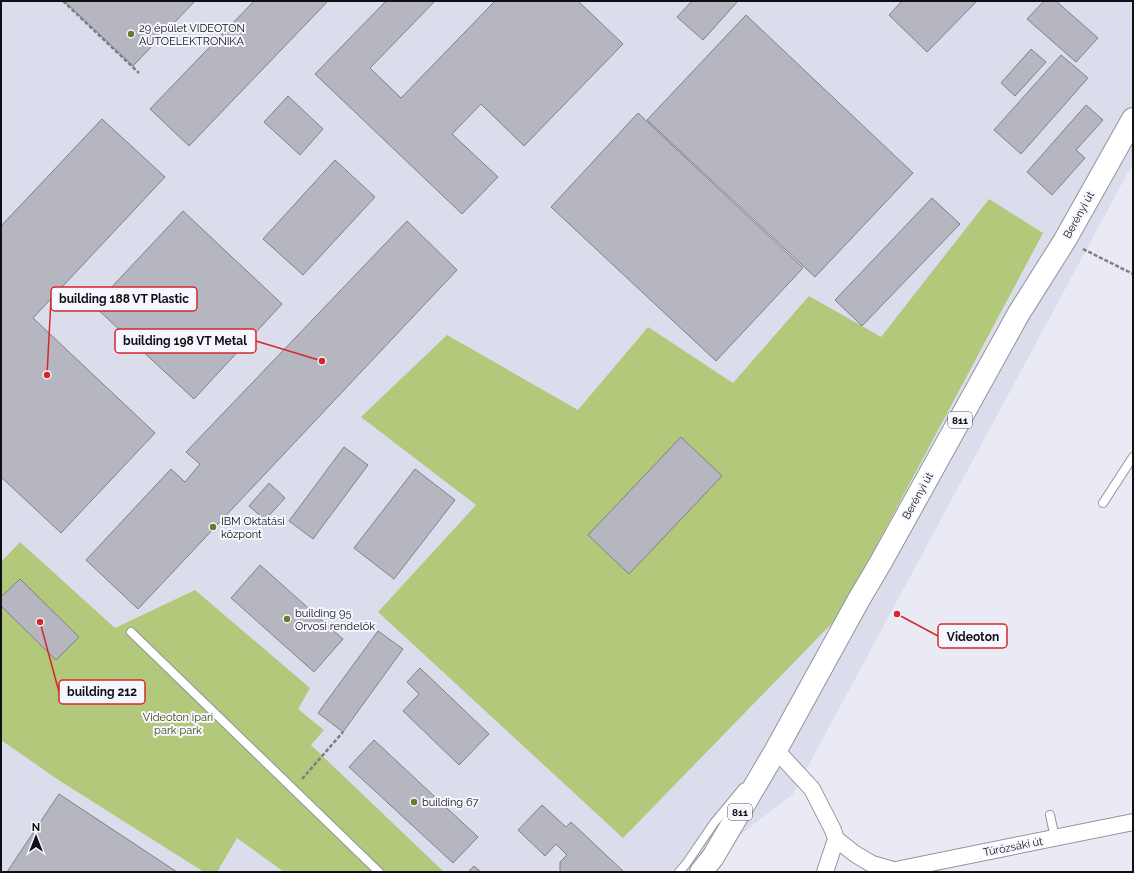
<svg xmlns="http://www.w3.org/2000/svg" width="1134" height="873" font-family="Raleway,sans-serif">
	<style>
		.built { fill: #dbdded }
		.green { fill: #b2c87a }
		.building { fill: #b5b6bf; stroke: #7f8088 }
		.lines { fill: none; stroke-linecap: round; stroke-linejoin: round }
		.lane-casing { stroke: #93949c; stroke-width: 10 }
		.street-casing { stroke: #93949c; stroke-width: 18 }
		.primary-casing { stroke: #93949c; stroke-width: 24 }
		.path { stroke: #7d7e84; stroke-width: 2.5; stroke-dasharray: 4 2; stroke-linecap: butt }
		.lane { stroke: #fff; stroke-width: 8 }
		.street { stroke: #fff; stroke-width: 16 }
		.primary { stroke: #fff; stroke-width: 22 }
		.poi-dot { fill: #687c2c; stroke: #f6f7fe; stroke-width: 1.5 }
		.labels { text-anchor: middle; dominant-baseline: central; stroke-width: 4; stroke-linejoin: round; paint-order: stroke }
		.shield { fill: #f6f7fe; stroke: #54555a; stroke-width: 1 }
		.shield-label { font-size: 10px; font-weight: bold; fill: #0f1013 }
		.poi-label { font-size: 11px; fill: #0f1013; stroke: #f6f7fe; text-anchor: start }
		.street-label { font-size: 11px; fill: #0f1013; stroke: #f6f7fe }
		.park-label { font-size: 11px; fill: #3c4a05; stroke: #f6f7fe }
		.leader { fill: none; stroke: #d62828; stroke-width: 1.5 }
		.callout-dot { fill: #d62828; stroke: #f6f7fe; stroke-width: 1.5 }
		.callout { fill: #f6f7fe; stroke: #d62828; stroke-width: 1.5 }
		.callout-label { font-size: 12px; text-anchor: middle; font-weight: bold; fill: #0f1013 }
	</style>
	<rect width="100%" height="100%" fill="#e9eaf3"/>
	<!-- built -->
	<path class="built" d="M1,1h1132v162l-340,631 -101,78h-691z"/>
	<!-- green -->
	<path class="green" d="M989,199l54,34 -204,383 -216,222 -245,-226 98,-107 -115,-88 86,-82 131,75 70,-83 85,56 76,-87 72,41z
		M20,542l95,86 80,-38 115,98 -12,21 26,21 -13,15 133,127h-160l-47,-34 -20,34h-13l-144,-91 -59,-41v-178z"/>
	<!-- building -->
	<path class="building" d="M64,1h131l-62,65z
		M254,1h74l-139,145 -39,-37z
		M386,1h49l-65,67 31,30 94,-97h83l45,43 -99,102 -43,-42 -29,30 46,43 -36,37 -147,-140z
		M692,1h46l-35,39 -26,-23z
		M902,1h75l-50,51 -38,-37z
		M1044,1h12l42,37 -22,24 -49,-43z
		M746,15l167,158 -98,104 -168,-157z
		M1031,49l15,13 -31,34 -14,-13z
		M1061,55l27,23 -67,76 -27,-24z
		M288,96l35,33 -23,26 -36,-33z
		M1086,105l17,15 -27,30 9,8 -33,37 -25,-23z
		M638,113l165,155 -87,93 -165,-154z
		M102,119l63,58 -132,141 122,115 -94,100 -60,-56v-251z
		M335,160l40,37 -72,78 -40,-36z
		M932,198l28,26 -98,102 -27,-26z
		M183,211l99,93 -88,95 -100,-93z
		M407,221l50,49 -319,339 -52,-49 85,-91 14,13 15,-18 -14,-12z
		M681,437l41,39 -93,98 -41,-39z
		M344,447l24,18 -55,74 -24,-18z
		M415,469l40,31 -61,79 -40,-31z
		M269,483l16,15 -20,22 -16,-14z
		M260,565l83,74 -29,33 -83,-74z
		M20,579l59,58 -23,23 -55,-54v-9z
		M378,631l25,18 -60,83 -25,-19z
		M420,668l69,66 -30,31 -56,-54 16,-17 -12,-12z
		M374,740l104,97 -25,26 -104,-96z
		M59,794l118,78h-170z
		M542,805l24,22 5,-5 53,50h-64v-10l7,-7 -11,-11 -11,12 -27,-26z
		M474,866l7,6h-13z"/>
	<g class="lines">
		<defs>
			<path id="lane" d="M1103,503l30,-46
				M131,632l248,240
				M1050,815l5,23
				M679,872l7,-8 28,-41 29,-35"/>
			<path id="street" d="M776,750l36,39 21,41 3,9 19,15 17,10 21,6
				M825,872l11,-33
				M886,872l247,-50"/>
			<path id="primary" d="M701,872l12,-15 63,-107 82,-149 23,-39 138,-249 46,-73 68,-121"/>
		</defs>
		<!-- lane casing -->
		<use href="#lane" class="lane-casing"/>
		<!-- street casing -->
		<use href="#street" class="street-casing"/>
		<!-- primary casing -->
		<use href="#primary" class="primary-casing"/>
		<!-- path -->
		<path class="path" d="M63,1l76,72
			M1083,249l50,25
			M302,779l41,-47"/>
		<!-- lane -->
		<use href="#lane" class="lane"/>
		<!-- street -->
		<use href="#street" class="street"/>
		<!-- primary -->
		<use href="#primary" class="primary"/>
	</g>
	<!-- markers -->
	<g class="poi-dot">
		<circle cx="131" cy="34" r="4"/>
		<circle cx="213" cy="527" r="4"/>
		<circle cx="287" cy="619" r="4"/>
		<circle cx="414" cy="802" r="4"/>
	</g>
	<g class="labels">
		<!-- shield labels -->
		<g class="shield">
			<rect x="948" y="412" width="24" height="16" rx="3"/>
			<rect x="728" y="804" width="24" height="16" rx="3"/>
		</g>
		<g class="shield-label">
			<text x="960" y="420">811</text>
			<text x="740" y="812">811</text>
		</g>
		<!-- poi labels -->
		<g class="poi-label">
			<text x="139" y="28">29 épület VIDEOTON<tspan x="139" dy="13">AUTOELEKTRONIKA</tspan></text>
			<text x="221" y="521">IBM Oktatási<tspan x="221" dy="13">központ</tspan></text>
			<text x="295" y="613">building 95<tspan x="295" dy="13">Orvosi rendelők</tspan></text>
			<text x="422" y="802">building 67</text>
		</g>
		<!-- street labels -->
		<g class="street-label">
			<text transform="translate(1079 215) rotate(-61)">Berényi út</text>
			<text transform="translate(918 496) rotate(-61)">Berényi út</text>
			<text transform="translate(1013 847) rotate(-11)">Túrózsáki út</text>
		</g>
		<!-- park labels -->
		<g class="park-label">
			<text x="178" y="717">Videoton ipari<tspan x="178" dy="13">park park</tspan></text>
		</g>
	</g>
	<!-- callouts -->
	<path class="leader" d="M47 375L51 299M322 361L256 341M897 614L938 636M40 622L59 692"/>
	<g class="callout-dot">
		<circle cx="47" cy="375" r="4"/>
		<circle cx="322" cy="361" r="4"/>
		<circle cx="897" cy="614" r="4"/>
		<circle cx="40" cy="622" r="4"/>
	</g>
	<g class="callout">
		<rect x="51" y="287" width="146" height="24" rx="4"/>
		<rect x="115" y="329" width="141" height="24" rx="4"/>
		<rect x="938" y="624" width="69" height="24" rx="4"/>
		<rect x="59" y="680" width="86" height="24" rx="4"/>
	</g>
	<g class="callout-label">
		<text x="124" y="303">building 188 VT Plastic</text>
		<text x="185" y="345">building 198 VT Metal</text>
		<text x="973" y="641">Videoton</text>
		<text x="102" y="696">building 212</text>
	</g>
	<!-- border -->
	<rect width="1134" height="873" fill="none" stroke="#0f1013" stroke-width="4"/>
	<!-- north arrow -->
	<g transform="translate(36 837)" stroke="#f6f7fe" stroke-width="3" paint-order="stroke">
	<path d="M0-3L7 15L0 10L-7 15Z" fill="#0f1013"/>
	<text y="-6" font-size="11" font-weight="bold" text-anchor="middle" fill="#0f1013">N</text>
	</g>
</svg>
